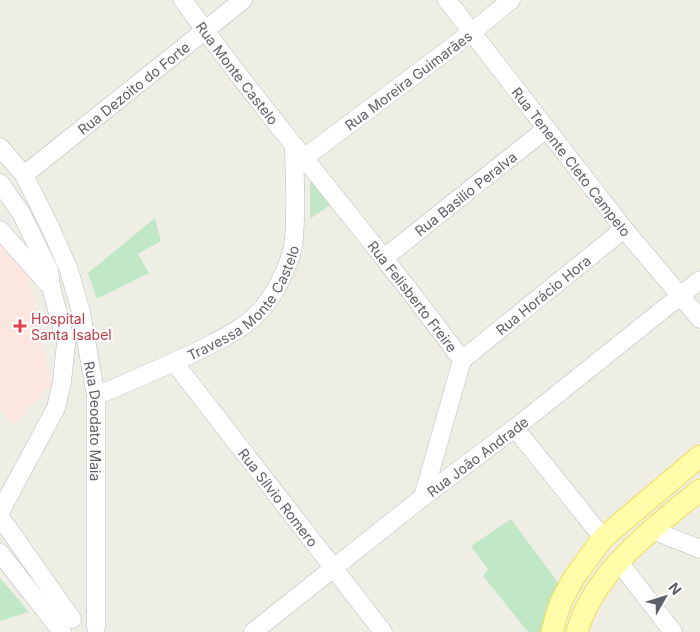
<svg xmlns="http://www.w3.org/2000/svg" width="700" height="632" font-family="Inter,sans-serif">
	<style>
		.medical { fill: #fce7e0 }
		.green { fill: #c0e7c6 }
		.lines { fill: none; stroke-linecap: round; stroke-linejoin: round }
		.minor-casing { stroke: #b9bbc0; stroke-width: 19 }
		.major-casing { stroke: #f3dd59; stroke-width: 23 }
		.minor { stroke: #fff; stroke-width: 18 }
		.major { stroke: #fffda9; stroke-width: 21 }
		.health-dot { fill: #e0444e; stroke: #fff; stroke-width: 2 }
		.labels { text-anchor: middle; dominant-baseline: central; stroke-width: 4; stroke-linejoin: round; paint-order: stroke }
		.street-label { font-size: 14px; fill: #5c5f65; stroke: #fff }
		.health-label { font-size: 14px; fill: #be3a42; stroke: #fff; text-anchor: start }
	</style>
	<rect width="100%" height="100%" fill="#efeee4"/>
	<!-- medical -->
	<path class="medical" d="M0,238l27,31 24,115 -38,41 -13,-16z"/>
	<!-- green -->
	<path class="green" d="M310,173l23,30 -23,16z
		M155,218l6,23 -23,13 11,19 -52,26 -9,-26z
		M511,519l48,65 -17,48h-14l-45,-56 5,-7 -17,-23z
		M0,578l29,34 -29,9z"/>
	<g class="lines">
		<defs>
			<g id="minor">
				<path id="s1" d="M183,0c63,88 133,172 200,257 27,34 53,68 79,103"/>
				<path id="s2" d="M447,0l177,229 76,90"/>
				<path id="s3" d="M0,147l24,28 25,50 20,45 12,42 15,84v231"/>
				<path id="s4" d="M304,158l168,-126 39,-32"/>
				<path id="s5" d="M24,175l219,-175"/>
				<path d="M0,183l21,30 28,57 2,17 15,56 -4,39 -6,26 -56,104"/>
				<path d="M0,230l49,55"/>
				<path id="s6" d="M384,258l162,-129"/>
				<path id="s7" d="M462,360l162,-131"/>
				<path id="s8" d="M174,362l209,270"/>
				<path id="s9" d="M96,396c35,-15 70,-30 104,-46 21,-11 44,-21 60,-39 14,-15 27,-41 32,-60 3,-12 3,-26 3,-38 1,-23 -1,-46 -1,-68"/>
				<path d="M515,428l88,110"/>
				<path d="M423,497l39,-137"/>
				<path d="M0,517l72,102"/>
				<path d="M652,530l48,19"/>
				<path d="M0,553l62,79"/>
				<path d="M619,562l54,70"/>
				<path id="s10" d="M253,632l170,-135 92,-69 185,-148"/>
			</g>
			<path id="major" d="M552,632l4,-16 5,-14 12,-23 30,-41 97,-82
				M577,632c16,-59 77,-105 123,-142"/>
		</defs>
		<!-- minor casing -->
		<use href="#minor" class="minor-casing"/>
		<!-- major casing -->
		<use href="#major" class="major-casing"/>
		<!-- minor -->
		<use href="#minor" class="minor"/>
		<!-- major -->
		<use href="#major" class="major"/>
	</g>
	<!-- markers -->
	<path class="health-dot" d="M17.5 318.5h5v5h5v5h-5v5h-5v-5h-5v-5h5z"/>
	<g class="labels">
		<!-- street labels -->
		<g class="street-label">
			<text stroke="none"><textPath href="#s1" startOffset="91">Rua Monte Castelo</textPath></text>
			<text stroke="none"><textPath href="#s4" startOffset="130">Rua Moreira Guimarães</textPath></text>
			<text stroke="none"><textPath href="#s5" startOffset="140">Rua Dezoito do Forte</textPath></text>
			<text stroke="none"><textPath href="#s2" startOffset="204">Rua Tenente Cleto Campelo</textPath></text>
			<text stroke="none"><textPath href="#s6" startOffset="104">Rua Basilio Peralva</textPath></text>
			<text stroke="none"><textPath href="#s7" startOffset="104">Rua Horácio Hora</textPath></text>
			<text stroke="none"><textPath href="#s1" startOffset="375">Rua Felisberto Freire</textPath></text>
			<text stroke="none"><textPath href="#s9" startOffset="180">Travessa Monte Castelo</textPath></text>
			<text stroke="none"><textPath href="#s3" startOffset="296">Rua Deodato Maia</textPath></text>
			<text stroke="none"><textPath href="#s10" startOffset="285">Rua João Andrade</textPath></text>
			<text stroke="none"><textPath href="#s8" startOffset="171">Rua Sílvio Romero</textPath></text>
		</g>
		<!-- health labels -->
		<g class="health-label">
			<text x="31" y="318">Hospital<tspan x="31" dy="16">Santa Isabel</tspan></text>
		</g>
	</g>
	<!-- north arrow -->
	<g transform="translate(665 597) rotate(51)" stroke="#ffffff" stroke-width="4" paint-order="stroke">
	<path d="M0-4L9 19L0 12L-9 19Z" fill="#5c5f65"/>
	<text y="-8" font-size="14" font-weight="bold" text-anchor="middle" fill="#5c5f65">N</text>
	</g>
</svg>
